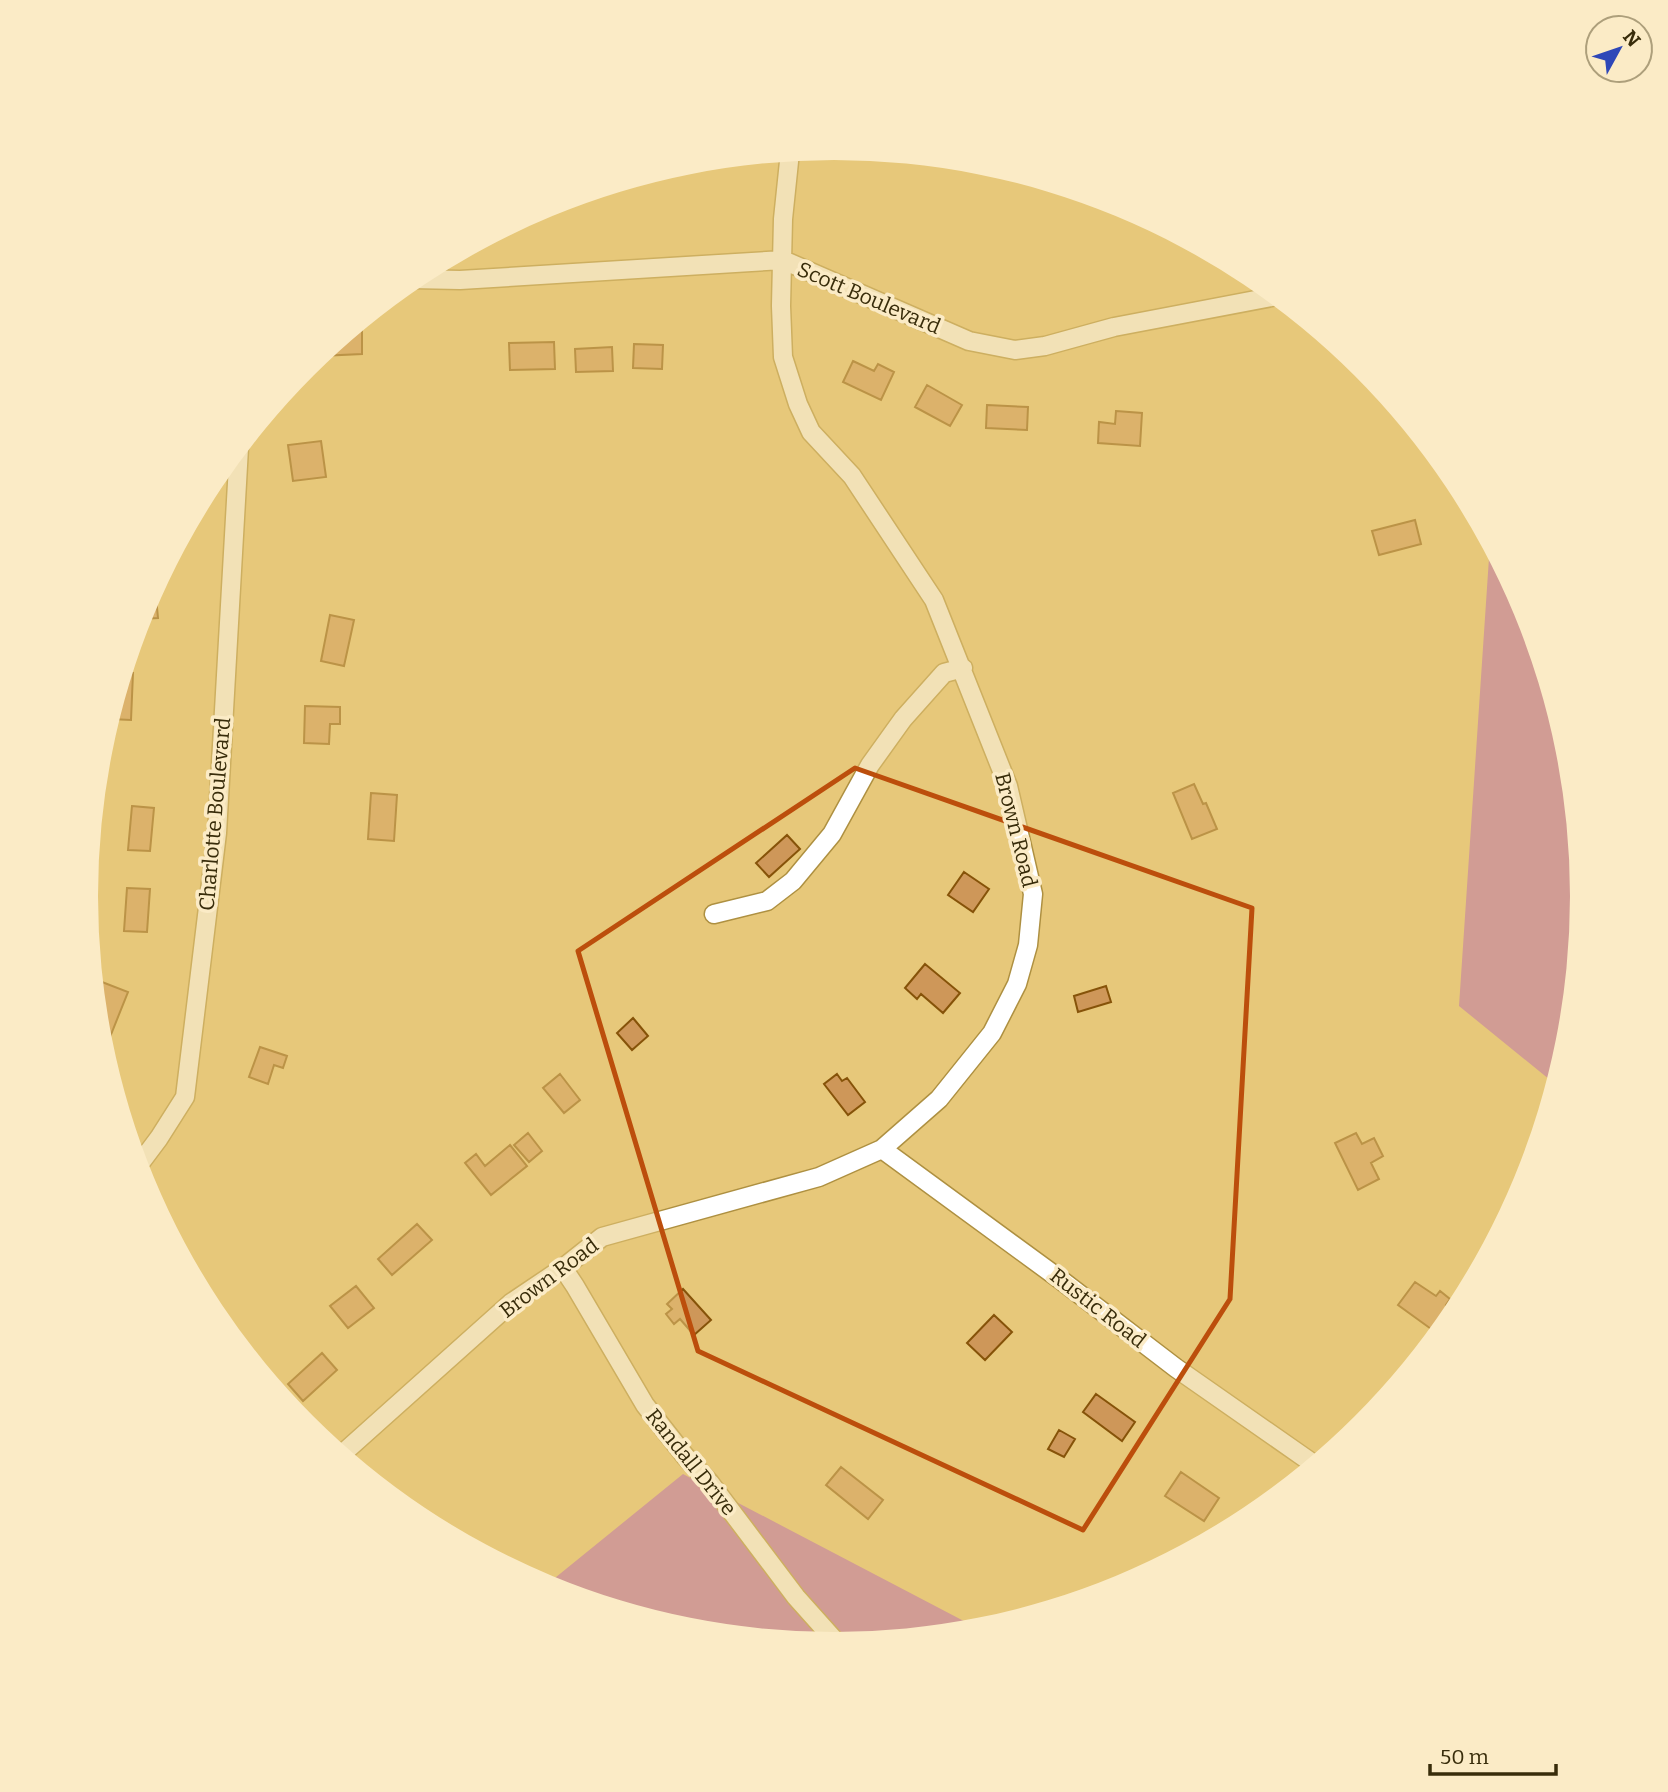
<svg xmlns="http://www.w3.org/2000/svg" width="1668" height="1792" font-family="Bitter,serif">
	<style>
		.forest { fill: #b666b3 }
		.building { fill: #ce9759; stroke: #865309; stroke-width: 2 }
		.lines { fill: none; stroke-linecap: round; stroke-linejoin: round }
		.minor-casing { stroke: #ae9041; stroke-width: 21 }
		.minor { stroke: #fff; stroke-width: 18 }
		.marked { fill: none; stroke: #bc4e0c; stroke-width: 5; stroke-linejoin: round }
		.labels { text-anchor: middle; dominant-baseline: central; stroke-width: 7; stroke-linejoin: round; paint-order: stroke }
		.street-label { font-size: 21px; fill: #382c0a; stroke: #fbebc6 }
	</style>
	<rect width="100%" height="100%" fill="#e7c87a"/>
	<!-- forest -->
	<path class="forest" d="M1490,543l35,67 43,140 14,146 -14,146 -13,42 -96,-78z
		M683,1474l298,156 -147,14 -146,-14 -143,-44z"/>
	<!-- building -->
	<path class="building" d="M356,325h6v29l-44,2z
		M554,342l1,27 -45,1 -1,-27z
		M634,344l29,1 -1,24 -29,-1z
		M612,347l1,24 -37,1 -1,-23z
		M853,361l21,10 4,-7 16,8 -13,28 -38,-18z
		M927,385l35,20 -12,21 -35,-19z
		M987,405l41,2 -1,23 -41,-2z
		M1116,411l26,2 -2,33 -42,-3 1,-21 16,2z
		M321,441l5,36 -33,4 -5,-36z
		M1415,520l6,24 -42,11 -7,-24z
		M155,586l3,32 -18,1 3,-10z
		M330,615l24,5 -10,46 -23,-5z
		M124,673h9l-2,47 -21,-1z
		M305,706l35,1v17h-10l-1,20 -25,-1z
		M1194,784l9,20 3,-1 11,26 -25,10 -19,-46z
		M371,793l26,2 -3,46 -26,-2z
		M132,806l22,2 -4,43 -22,-1z
		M787,835l13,14 -31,28 -13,-14z
		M964,872l25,17 -16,23 -25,-17z
		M127,888l23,1 -3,43 -23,-1z
		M925,964l35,29 -17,20 -22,-19 -4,5 -12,-11z
		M102,982l26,10 -20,50 -8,-3 -4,-41z
		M1106,986l5,16 -33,10 -4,-16z
		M633,1018l15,18 -16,14 -15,-17z
		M260,1047l27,9 -4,12 -9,-3 -6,19 -19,-7z
		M560,1074l20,26 -16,13 -21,-25z
		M837,1074l5,7 5,-3 18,24 -17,13 -24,-31z
		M528,1133l14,18 -13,11 -15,-17z
		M1356,1133l6,11 12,-6 9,18 -12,7 8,16 -21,11 -23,-47z
		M510,1145l17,21 -36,29 -26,-32 11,-9 9,12z
		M417,1224l15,16 -40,35 -14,-16z
		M1415,1282l21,14 4,-5 10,8 -4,6 10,7 -18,22 -40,-29z
		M356,1286l18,22 -26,20 -18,-22z
		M683,1289l28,31 -17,15 -14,-16 -6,5 -8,-10 6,-5 -5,-5z
		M994,1315l18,17 -27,28 -18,-17z
		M322,1353l15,17 -34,31 -15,-17z
		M1096,1394l39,28 -13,19 -39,-29z
		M1059,1430l16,9 -11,18 -16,-8z
		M841,1467l42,33 -15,19 -42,-34z
		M1181,1472l38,26 -15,23 -39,-25z"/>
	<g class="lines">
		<defs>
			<path id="minor" d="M412,279l48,1 323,-20 186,81 46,9 30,-4 69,-19 163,-31
				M714,914l53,-13 26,-20 39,-47 38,-69 33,-46 41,-46 19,-5
				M882,1149l179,131 115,88 139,97
				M138,1166l21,-28 26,-41 32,-264 22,-385
				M563,1268l12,18 70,119 40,51 25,27 86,114 42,47
				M341,1455l170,-152 52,-35 39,-31 217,-60 63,-28 57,-50 53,-66 25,-49 11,-39 5,-51 -25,-108 -74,-186 -82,-124 -41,-44 -13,-28 -15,-47 -2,-51 2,-87 7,-67"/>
		</defs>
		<!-- minor casing -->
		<use href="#minor" class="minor-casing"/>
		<!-- minor -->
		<use href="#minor" class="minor"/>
	</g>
	<!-- marked area -->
	<path d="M0 0H1668V1792H0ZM855,768l397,140 -22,391 -147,231 -385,-179 -120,-400z" fill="#e7c87a" fill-opacity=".55" fill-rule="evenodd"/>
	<path class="marked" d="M855,768l397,140 -22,391 -147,231 -385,-179 -120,-400z"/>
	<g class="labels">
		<!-- street labels -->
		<g class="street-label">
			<text transform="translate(869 298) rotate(23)">Scott Boulevard</text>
			<text transform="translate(215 814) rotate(-85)">Charlotte Boulevard</text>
			<text transform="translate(1016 830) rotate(76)">Brown Road</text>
			<text transform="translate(549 1278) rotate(-37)">Brown Road</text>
			<text transform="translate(1098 1308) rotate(38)">Rustic Road</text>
			<text transform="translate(691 1462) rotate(51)">Randall Drive</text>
		</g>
	</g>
	<!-- crop -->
	<path d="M0 0H1668V1792H0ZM98 896a736 736 0 1 1 1472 0a736 736 0 1 1-1472 0Z" fill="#fbebc6" fill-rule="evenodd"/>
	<!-- north arrow -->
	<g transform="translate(1619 49) rotate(50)"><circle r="33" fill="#fbebc6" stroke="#ad9f7b" stroke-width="2"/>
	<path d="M0-5L12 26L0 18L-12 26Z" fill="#2e47b8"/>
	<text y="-10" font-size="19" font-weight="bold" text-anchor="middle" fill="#382c0a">N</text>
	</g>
	<!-- scale -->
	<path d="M1430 1764v10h126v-10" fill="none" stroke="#382c0a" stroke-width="3.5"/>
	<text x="1440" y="1764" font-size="21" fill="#382c0a" stroke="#fbebc6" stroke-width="5" paint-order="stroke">50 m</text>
</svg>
